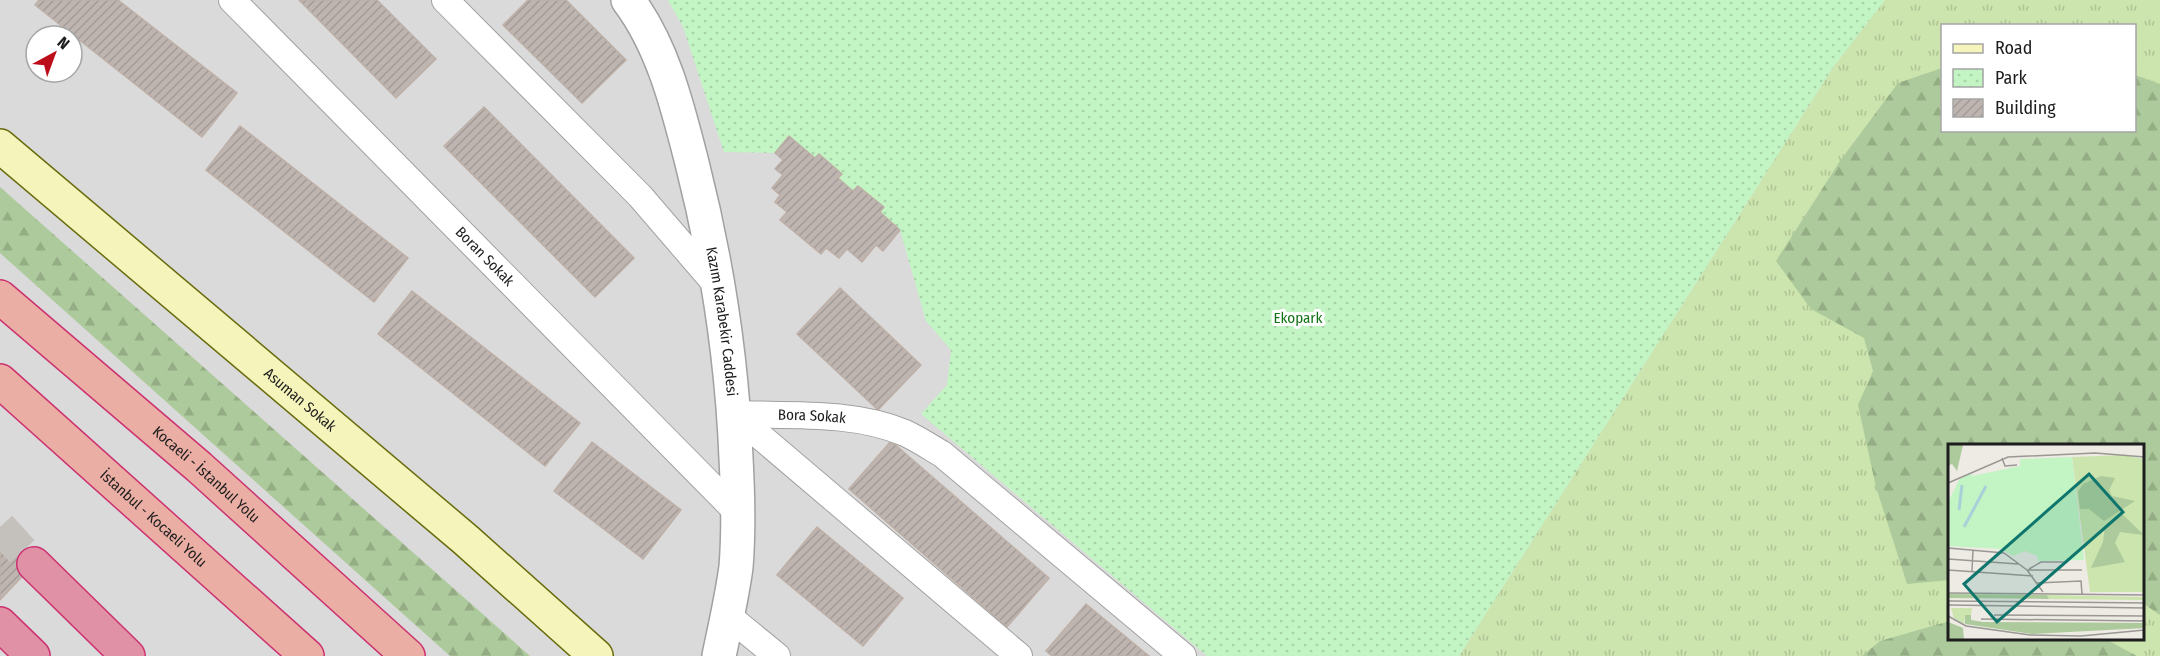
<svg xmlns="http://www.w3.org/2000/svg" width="2160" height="656" font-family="'Fira Sans Condensed',sans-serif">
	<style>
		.residential { fill: #dbdada; fill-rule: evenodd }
		.grass { fill: url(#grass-tufts); fill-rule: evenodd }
		.forest { fill: url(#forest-firs) }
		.park { fill: url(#park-dots) }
		.building { fill: url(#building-hatch); stroke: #beb0a7; stroke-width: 1.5 }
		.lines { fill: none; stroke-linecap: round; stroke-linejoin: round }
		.motorway-tunnel { stroke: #c4c1bc; stroke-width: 33; stroke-dasharray: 33 16; stroke-linecap: butt }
		.minor-casing { stroke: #a1a1a1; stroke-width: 28 }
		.tertiary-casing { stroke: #a1a1a1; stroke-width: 36 }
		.secondary-casing { stroke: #686c0d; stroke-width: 36 }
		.trunk-casing { stroke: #cc3170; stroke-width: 36 }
		.motorway-casing { stroke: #cc3170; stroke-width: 36 }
		.minor { stroke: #fff; stroke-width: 26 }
		.tertiary { stroke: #fff; stroke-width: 33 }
		.secondary { stroke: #f5f4bb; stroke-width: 33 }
		.trunk { stroke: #eaaea4; stroke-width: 33 }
		.motorway { stroke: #e091a5; stroke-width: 33 }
		.labels { text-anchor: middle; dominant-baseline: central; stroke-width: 6; stroke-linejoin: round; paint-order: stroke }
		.street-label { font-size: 15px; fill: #1d1d1d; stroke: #fff }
		.park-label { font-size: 15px; fill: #137315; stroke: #fff }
		.inset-river { fill: none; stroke: #a7d0d8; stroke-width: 3 }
		.inset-road { fill: none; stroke: #9a9894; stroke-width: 1.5 }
		.view { fill: #0f766e; fill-opacity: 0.15; stroke: #0f766e; stroke-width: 3 }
		.inset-edge { fill: none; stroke: #1d1d1d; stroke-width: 3 }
	</style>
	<defs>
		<pattern id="grass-tufts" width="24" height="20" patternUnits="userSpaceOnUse" patternTransform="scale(1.5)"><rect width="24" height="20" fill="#cce4ad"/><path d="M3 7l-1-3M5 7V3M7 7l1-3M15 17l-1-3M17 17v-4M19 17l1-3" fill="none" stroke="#afc394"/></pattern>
		<pattern id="forest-firs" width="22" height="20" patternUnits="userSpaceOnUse" patternTransform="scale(1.5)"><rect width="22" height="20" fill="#acca9b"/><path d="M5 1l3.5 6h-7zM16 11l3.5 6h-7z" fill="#94ad85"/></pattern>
		<pattern id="park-dots" width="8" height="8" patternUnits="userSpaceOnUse" patternTransform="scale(1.5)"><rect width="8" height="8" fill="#c3f5c4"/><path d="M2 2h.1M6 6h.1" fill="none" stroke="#a7d2a8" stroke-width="1.8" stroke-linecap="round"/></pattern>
		<pattern id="building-hatch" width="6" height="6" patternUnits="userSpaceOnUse" patternTransform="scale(1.5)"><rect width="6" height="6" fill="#beb5b1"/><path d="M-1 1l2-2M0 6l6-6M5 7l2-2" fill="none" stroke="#a39b98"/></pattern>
	</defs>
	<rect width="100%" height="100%" fill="#eeeae4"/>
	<!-- residential -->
	<path class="residential" d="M0,0h2160v656h-2160zM1942,26h192v104h-192zM36,36h36v36h-36zM1950,446h194v194h-194z"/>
	<!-- grass -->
	<path class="grass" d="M1885,0h275v656h-701l375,-590zM1942,26h192v104h-192zM1950,446h194v194h-194z"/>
	<!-- forest -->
	<path class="forest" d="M1942,68v62h192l1,-55 25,9v531l-16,-11v-158h-194v134l-43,4 -31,-97 -18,-82 15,-34 -9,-33 -53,-29 -35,-48 64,-100 58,-78z
		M0,187l530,469h-80l-450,-403z
		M1950,621v19h157l30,16h-275l18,-15z"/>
	<!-- park -->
	<path class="park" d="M668,0h1217l-51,66 -375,590h-252l-286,-242 26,-29 4,-35 -25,-29 -26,-91 -20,-18 3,-5 -25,-21 -5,5 -15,-13 -19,-24 -4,4 -26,-22 -14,17 -51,-1 -41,-125z"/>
	<!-- building -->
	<path class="building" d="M39,0h79l119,93 -35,44 -167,-132z
		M299,0h78l59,59 -40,39z
		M528,0h38l60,60 -44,43 -79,-78z
		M484,107l150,151 -39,39 -151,-151z
		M240,126l168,132 -34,44 -168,-132z
		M789,136l26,22 4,-4 23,20 -4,4 15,13 5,-5 26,21 -4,5 20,18 -17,21 -7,-6 -14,17 -15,-13 -8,9 -13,-10 -5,6 -41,-34 7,-8 -12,-10 5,-7 -8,-7 11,-13 -8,-6 8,-9 -8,-7z
		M840,288l81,77 -43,45 -81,-76z
		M412,291l168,132 -35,43 -167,-132z
		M891,441l158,137 -42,49 -158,-138z
		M592,442l89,68 -38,49 -89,-68z
		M0,527l34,37 -34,36z
		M817,527l86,71 -40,48 -86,-71z
		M1086,604l63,52h-97l-6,-5z"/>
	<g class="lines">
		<!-- motorway-tunnel -->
		<path class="motorway-tunnel" d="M0,527l34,37"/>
		<defs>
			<g id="minor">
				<path id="s1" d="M232,0l506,513"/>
				<path d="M445,0l195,196 80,93"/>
				<path id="s2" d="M734,414c56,2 119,-3 171,19 13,6 25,14 37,21l241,202"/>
				<path d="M734,414l285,242"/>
				<path d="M727,615l50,41"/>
			</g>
			<g id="tertiary">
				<path id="s3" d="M628,0c35,46 50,108 64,163 25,98 40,195 44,295 2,37 3,73 0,109 -4,30 -11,60 -17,89"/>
			</g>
			<g id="secondary">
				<path id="s4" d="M0,146l466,394 130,116"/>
			</g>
			<g id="trunk">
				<path id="s5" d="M0,297l199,170 209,189"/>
				<path id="s6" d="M0,381l307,275"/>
			</g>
			<path id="motorway" d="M34,564l94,92
				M0,624l33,32"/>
		</defs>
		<!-- minor casing -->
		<use href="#minor" class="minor-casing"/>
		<!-- tertiary casing -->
		<use href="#tertiary" class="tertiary-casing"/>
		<!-- secondary casing -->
		<use href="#secondary" class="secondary-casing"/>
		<!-- trunk casing -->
		<use href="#trunk" class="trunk-casing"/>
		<!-- motorway casing -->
		<use href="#motorway" class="motorway-casing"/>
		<!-- minor -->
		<use href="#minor" class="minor"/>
		<!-- tertiary -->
		<use href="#tertiary" class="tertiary"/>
		<!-- secondary -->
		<use href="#secondary" class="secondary"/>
		<!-- trunk -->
		<use href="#trunk" class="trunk"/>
		<!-- motorway -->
		<use href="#motorway" class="motorway"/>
	</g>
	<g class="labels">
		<!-- street labels -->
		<g class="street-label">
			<text stroke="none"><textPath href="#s1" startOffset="360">Boran Sokak</textPath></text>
			<text stroke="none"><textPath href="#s3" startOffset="338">Kazım Karabekir Caddesi</textPath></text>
			<text stroke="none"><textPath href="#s4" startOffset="393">Asuman Sokak</textPath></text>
			<text stroke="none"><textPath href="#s2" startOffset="78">Bora Sokak</textPath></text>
			<text stroke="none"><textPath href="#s5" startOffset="272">Kocaeli - İstanbul Yolu</textPath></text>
			<text stroke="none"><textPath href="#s6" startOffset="206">İstanbul - Kocaeli Yolu</textPath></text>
		</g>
		<!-- park labels -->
		<g class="park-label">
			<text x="1298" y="318">Ekopark</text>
		</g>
	</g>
	<!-- overview -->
	<g transform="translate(1948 444)">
		<rect width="196" height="196" fill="#eeeae4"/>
		<path d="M177,11l19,4v133h-54l-18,-135zM99,151l97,2v3l-95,-1zM3,164h21l-1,7h-6l-1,9 -10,-6z" fill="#cce4ad"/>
		<path d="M0,0h26l-11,1 -6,26 -5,-7 -4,2zM153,32l14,2 -6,12 3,6 23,5 -31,20 -15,-12h-9l-2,-17 5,-8zM173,69l23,22 -24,-3 -5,11 10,19 -34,6 12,-26 2,-16zM0,150l99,1 2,4 -101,-1zM17,171h6v5l12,2 161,1 1,5 -113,6 -67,-10zM0,178l15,6 1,12h-15z" fill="#acca9b"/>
		<path d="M124,13l12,103 -46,1 -1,-5 -12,-5 -12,5 -12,-7 -53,-3v-44l12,-24 11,-5 1,3 48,-10v-7z" fill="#c3f5c4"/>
		<path class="inset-river" d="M11,66l3,-25M16,83l22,-41"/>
		<path class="inset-road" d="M54,14l3,8 12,-1M0,39l60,-26 87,-4 50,4M0,104l56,5 23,17 16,22M0,115l70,5M81,125l12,-7h25M0,126l85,6M79,126h55M24,127l1,-21M89,139l44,-2 1,13M0,149l197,2M0,157l197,2M0,161l197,3M46,171l151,1M0,172l18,10 64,9 51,1 64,-6M33,175l164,2"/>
		<path class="view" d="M141,30l34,38 -126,110 -33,-38z"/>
		<rect width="196" height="196" class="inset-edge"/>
	</g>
	<!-- legend -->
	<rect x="1941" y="24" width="195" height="108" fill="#ffffff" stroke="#a5a5a5" stroke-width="1.5"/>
	<rect x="1953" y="44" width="30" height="9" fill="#f5f4bb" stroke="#a5a5a5" stroke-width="1.5"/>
	<text x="1995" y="54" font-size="18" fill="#1d1d1d">Road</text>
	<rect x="1953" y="69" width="30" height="18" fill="url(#park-dots)" stroke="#a5a5a5" stroke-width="1.5"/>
	<text x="1995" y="84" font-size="18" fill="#1d1d1d">Park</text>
	<rect x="1953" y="99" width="30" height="18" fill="url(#building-hatch)" stroke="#a5a5a5" stroke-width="1.5"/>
	<text x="1995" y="114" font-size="18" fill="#1d1d1d">Building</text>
	<!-- north arrow -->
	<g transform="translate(54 54) rotate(41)"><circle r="28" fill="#ffffff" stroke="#a5a5a5" stroke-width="1.5"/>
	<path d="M0-4.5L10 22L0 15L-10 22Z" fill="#bc0e1a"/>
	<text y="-9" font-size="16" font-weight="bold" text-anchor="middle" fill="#1d1d1d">N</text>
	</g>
</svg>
